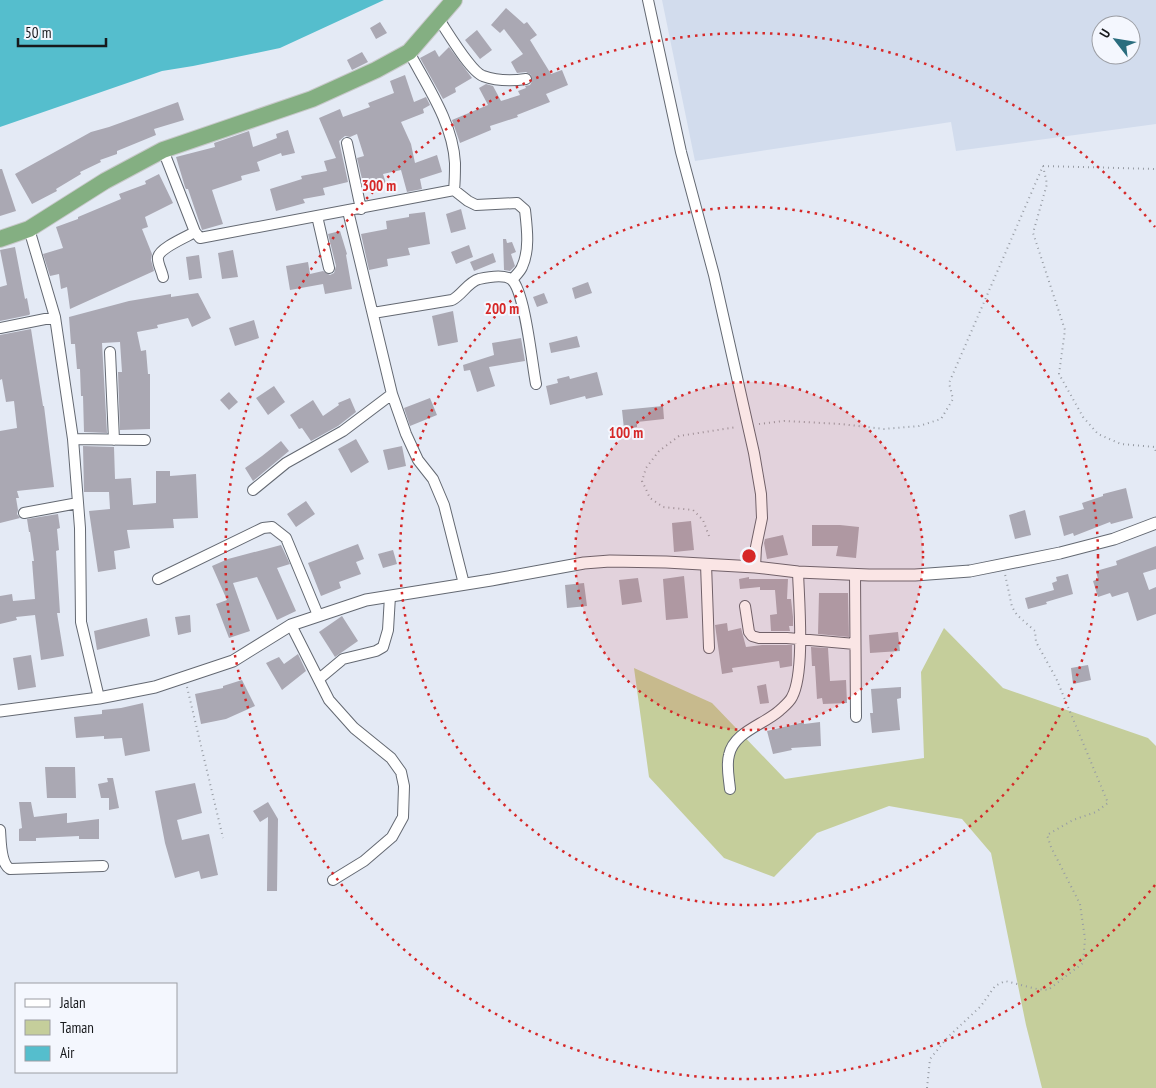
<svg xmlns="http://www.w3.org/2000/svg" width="1156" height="1088" font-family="'PT Sans Narrow',sans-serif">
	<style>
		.built { fill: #d2dced; fill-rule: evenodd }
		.green { fill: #c5ce9b }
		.water { fill: #55becd }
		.building { fill: #aaa8b3 }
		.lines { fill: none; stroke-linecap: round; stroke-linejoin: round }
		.minor-casing { stroke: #646972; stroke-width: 12 }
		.tertiary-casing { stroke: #646972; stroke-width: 13 }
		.trunk-casing { stroke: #c7c8c9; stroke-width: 18 }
		.path { stroke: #979ca4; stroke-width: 2; stroke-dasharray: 1 4; stroke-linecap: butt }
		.minor { stroke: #fff; stroke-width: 10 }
		.tertiary { stroke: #fff; stroke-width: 11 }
		.trunk { stroke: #84af82; stroke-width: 16 }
		.ring { fill: none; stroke: #d62828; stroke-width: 2.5; stroke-dasharray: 2.5 5 }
		.centre { fill: #d62828; stroke: #f4f7fe; stroke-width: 2.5 }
		.ring-label { font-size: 15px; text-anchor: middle; font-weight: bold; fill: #d62828; stroke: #f4f7fe; stroke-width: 4; stroke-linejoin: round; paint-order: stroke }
	</style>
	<rect width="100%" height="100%" fill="#e4eaf5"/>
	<!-- built -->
	<path class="built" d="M662,0h494v124l-200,27 -5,-29 -256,39zM1101,25h30v30h-30z"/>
	<!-- green -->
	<path class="green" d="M944,628l59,60 145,50 8,8v342h-114l-16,-63 -35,-172 -29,-34 -73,-13 -72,27 -43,44 -50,-19 -75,-81 -15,-109 78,35 73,76 139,-21 -3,-86z"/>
	<!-- water -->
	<path class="water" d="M0,0h384l-104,48 -87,18 -31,5 -162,56z"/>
	<!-- building -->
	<path class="building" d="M506,8l18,16 3,-2 10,13 -7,5 21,34 11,-4 6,15 -22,9 4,8 -33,13 1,2 -28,9 1,4 -31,13 -8,-23 36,-15 -9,-17 7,-4 7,2 8,15 19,-6 -2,-4 8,-3 -1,-2 5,-1 2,-4 -1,-6 -5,-3 -9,1 -6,-11 12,-8 -19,-25 -4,4 -9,-8z
		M380,22l7,11 -11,6 -6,-11z
		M477,30l15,20 -12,9 -15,-19z
		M449,47l23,31 -17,10 1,4 -13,7 -23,-41 15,-8 4,7z
		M362,52l6,10 -16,8 -5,-10z
		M405,75l9,27 12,-5 4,8 -7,4 1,4 -23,9 10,22 4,19 22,-8 5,17 -22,7 2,10 -15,3 -6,-22 -18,4 3,9 -19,5 -2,-10 -3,1 -5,-21 7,-2 -7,-22 -7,3 -5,-1 -6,5 9,41 -25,6 2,7 -22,4 2,4 -29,8 -6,-22 32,-10 -1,-3 26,-5 -3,-10 12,-3 -17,-40 21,-9 3,8 27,-10 -2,-4 26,-10 -4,-12z
		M178,102l6,18 -30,9 2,6 -39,16v3l-17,6 1,2 -21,10 1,2 -25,15 1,2 -25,13 -17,-30 76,-42 18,-5z
		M288,130l7,23 -13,3 -1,-3 -24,9 3,9 -19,5 1,4 -30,10 11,34 -21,6 -14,-41h-2l-1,-2 -9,-30 39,-10 -1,-4 35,-12 4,16 24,-9 -1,-4z
		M0,169h2l14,42 -16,5z
		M159,174l14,29 -28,14 3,10 -6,2 10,25 -1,6 3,11 -84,38 -3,-22 -6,2 -2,-15 -9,2 -7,-22 20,-6 -7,-21 22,-8v-2l43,-18 -2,-5 27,-10 -1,-3z
		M461,209l5,20 -15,4 -5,-19z
		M425,212l5,32 -22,4 2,7 -23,4 1,7 -19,4 -8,-36 26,-5 -1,-8 23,-4v-3z
		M340,231l7,23 -1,1 6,34 -27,5 -2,-10 -33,6 -4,-24 22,-4 2,12 13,-3 7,4 4,-2 2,-7 -8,-32z
		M503,239h3l1,4 5,-1 4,10 -5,2 4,12 -5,5 -6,-1z
		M469,245l4,12 -17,7 -5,-12z
		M15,247l10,52 2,-1 3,16 -1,1 -29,6v-34l7,-2 -7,-35z
		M233,250l5,27 -16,2 -4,-26z
		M493,253l3,9 -22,9 -4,-9z
		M199,255l3,23 -13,2 -3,-23z
		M588,282l4,11 -17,6 -3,-11z
		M198,293l13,25 -19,9 -4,-9 -31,7 1,3 -21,4 4,19 5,-1 2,24h2v55l-30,1 -2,-58h4l-2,-30 -18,1 5,90 -23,-1 -1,-36h-2l-1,-27h-3l-2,-25h-4l-2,-27 60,-16 42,-7v3z
		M544,293l4,10 -11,4 -4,-10z
		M453,311l5,31 -20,4 -6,-30z
		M254,320l5,18 -24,8 -6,-18z
		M31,329l12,77h1l10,81 -37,4 2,7h-3l2,12 -1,4 3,4 -20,5v-92l17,-3 -3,-27 -8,1 -4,-23 -2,1v-45z
		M577,336l3,11 -29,6 -2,-10z
		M521,338l4,23 -36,6 6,19 -18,6 -7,-22 -6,1 -1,-6 31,-10 -2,-12z
		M597,372l6,23 -17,4 -1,-3 -35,9 -4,-19 12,-3 -1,-4 12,-3 1,3z
		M274,386l11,16 -17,13 -12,-17z
		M229,392l9,10 -9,8 -9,-10z
		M350,398l6,14 -18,14 -27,15 -9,-13 -3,1 -9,-14 23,-15 10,16 16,-11 -1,-2z
		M430,398l7,17 -27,11 -6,-18z
		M663,406l1,13 -27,3v5l-13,2 -2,-19z
		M356,439l13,23 -18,11 -13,-24z
		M281,441l8,10 -36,30 -8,-13 17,-12z
		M83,446l31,1 1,32 16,-1 2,27 23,-2v-32h14v5l26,-2 2,44 -25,1 1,9 -47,2 3,18 -16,3 2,18 -18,3 -9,-61 21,-2 -1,-17h-25z
		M402,446l4,20 -18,4 -5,-20z
		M1126,488l7,30 -22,6 -1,-2 -36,14 -1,-3 -9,3 -5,-20 25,-7 -2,-6 21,-7v-2z
		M306,501l9,13 -19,13 -9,-13z
		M1025,510l6,25 -16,4 -6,-24z
		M58,514l2,14 -3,1 2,21 -3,1 4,62h-3l7,43 -23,4 -6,-45 -19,2 1,3 -17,4v-28l12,-2 1,7 22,-2 -3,-38h2l-4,-29h-1l-2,-13z
		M691,521l3,29 -20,2 -2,-29z
		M812,525h28l19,2 -3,31 -20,-2 2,-10h-26z
		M783,535l5,20 -21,4 -3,-16 1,-4z
		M358,544l6,15 -8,3 5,12 -22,8 2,6 -20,8 -13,-33z
		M281,545l9,19 -13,4 19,43 -19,9 -20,-43 -24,6 17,48 -21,7 -13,-34 11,-4 -15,-34 16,-7z
		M1156,546v23l-13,4 6,17 7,-3v27l-19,7 -9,-29 -16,5 -2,-4 -12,4 -5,-16 5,-2 -2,-8 21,-6 -1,-4z
		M393,550l4,14 -14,4 -5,-14z
		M1068,574l5,20 -27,8 1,2 -19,5 -3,-11 29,-8 -2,-7 5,-2 -1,-4z
		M684,576l4,42 -22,2 -3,-41z
		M749,577v2h39l-1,20h4l2,18v9h-4l1,5h-19l-1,-16 7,-1 -2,-24h-15v-3l-20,2 -1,-10z
		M638,578l4,24 -20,3 -3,-25z
		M584,583l3,23 -20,2 -2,-23z
		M819,593h29l1,44 -31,-3z
		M190,615l1,17 -13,3 -3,-18z
		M342,616l16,25 -23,16 -16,-25z
		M147,618l3,18 -53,14 -3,-19z
		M727,623l1,8 13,-3 5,19 16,-2h30v21l-12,2 -1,-7 -47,7 1,4 -11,2 -7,-49z
		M898,632l2,19 -30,2 -1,-18z
		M811,647l17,1 2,33 16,-1 1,23 -24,1 -1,-6 -5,1 -2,-33h-3z
		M298,654l8,17 -24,19 -16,-27 13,-6 5,7z
		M31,655l5,32 -18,3 -5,-32z
		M1088,665l3,15 -18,4 -2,-16z
		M242,680l13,26 -29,13 -25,5 -6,-30 28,-6v-2z
		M766,684l3,19 -9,1 -3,-18z
		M901,687v11l-4,1 3,31 -28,3 -2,-20h3l-2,-24z
		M143,703l7,48 -25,5 -3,-18 -18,1v-3l-28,2 -2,-21 28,-3v-4l19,-2z
		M804,722v2l16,-2 1,24 -30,2 1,2 -19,4 -6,-23z
		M45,767h30l1,31h-29z
		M107,778h6l6,30 -10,2v-12h-8l-3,-14 10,-2z
		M195,783l7,30 -25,7 5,20 27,-6 9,41 -17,4 -2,-8 -24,7 -10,-35 -10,-52z
		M19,802h12l3,15 33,-4v10l32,-4v20h-20v-3l-43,2v3h-17v-12l3,-1z
		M268,802l10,17 -1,72h-10l1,-74 -8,5 -7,-11z"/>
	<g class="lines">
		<defs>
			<path id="minor" d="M648,0l33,152 33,123 40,178 7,41 1,24 -6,29 -1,20
				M438,18c9,13 32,53 45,58 14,5 29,5 43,3
				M347,143l14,66
				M163,150l32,82 5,6 254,-48c1,-9 1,-18 1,-27 -2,-40 -28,-77 -46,-111
				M454,190l14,11 8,4 41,-2 8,7c2,18 5,40 -3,57 -2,5 -7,9 -10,13
				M348,211l44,183 14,40 12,26 15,19 11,26 20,79
				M317,216l12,52
				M29,229l26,88 18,122 7,89 1,94 18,76
				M163,277c-1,-6 -6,-14 -5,-20 2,-9 28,-20 37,-25
				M373,313l79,-13c10,-5 16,-18 27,-21 9,-2 26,-5 33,1 13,12 20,84 24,104
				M0,328l55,-11
				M110,352l4,88
				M73,439l72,1
				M253,490l33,-27 57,-32 49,-37
				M24,513l54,-10
				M706,564l3,84
				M855,575l1,142
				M158,579l105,-51 9,-1 14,11 32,77
				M745,606l4,26 3,4 7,2h28l68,6
				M291,625l38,75 25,28 37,30 10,14 3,14 -1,31 -11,20 -28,24 -31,19
				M319,679l24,-20 33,-8 7,-4 5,-17 2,-34
				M730,789c-1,-11 -4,-23 -1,-34 5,-23 34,-30 50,-44 4,-4 10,-8 13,-14 13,-24 7,-95 6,-125
				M0,830c1,11 0,33 10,39l93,-3"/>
			<path id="tertiary" d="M0,711l99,-13 56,-11 78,-26 58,-36 75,-25 125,-20 93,-17 26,-2 56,1 89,5 43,5 71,3h46l55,-4 90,-18 54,-14 42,-16"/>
			<path id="trunk" d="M0,239l29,-10 76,-48 58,-31 149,-51 64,-29 33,-18 45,-52"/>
		</defs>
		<!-- minor casing -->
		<use href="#minor" class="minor-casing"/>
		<!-- tertiary casing -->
		<use href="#tertiary" class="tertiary-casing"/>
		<!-- trunk casing -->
		<use href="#trunk" class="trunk-casing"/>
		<!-- path -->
		<path class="path" d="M1043,166l4,18 -14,49 32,97 -6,44 24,43 15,17 23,10 34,3 1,6
			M1043,166l113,3
			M759,424l25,-3 57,3 43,5 35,-3 22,-7 12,-20 -4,-16 94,-217
			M709,536l-6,-16 -10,-10 -30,-3 -13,-9 -8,-17 4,-13 13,-17 20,-15 58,-9
			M187,687l36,151
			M927,1088l3,-29 17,-21 34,-32 14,-20 10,-5 32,8 11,1 35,-27 2,-24 -5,-35 -29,-57 -4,-12 26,-15 23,-8 12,-9 -52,-125 -20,-36 -1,-11 -18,-16 -5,-8 -7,-33"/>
		<!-- minor -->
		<use href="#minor" class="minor"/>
		<!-- tertiary -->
		<use href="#tertiary" class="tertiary"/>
		<!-- trunk -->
		<use href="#trunk" class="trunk"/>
	</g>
	<!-- distance rings -->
	<circle cx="749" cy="556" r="174" fill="#d62828" fill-opacity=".12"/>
	<g class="ring">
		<circle cx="749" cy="556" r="174"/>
		<circle cx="749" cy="556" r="349"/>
		<path d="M1155 885A523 523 0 1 1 1155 227"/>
	</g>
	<circle cx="749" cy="556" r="8" class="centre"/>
	<g class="ring-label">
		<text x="379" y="191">300 m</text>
		<text x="502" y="314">200 m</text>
		<text x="626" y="438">100 m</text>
	</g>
	<!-- legend -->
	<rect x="15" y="983" width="162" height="90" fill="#f4f7fe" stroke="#9c9ea4"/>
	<rect x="25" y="999" width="25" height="8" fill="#ffffff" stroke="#9c9ea4"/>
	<text x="60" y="1008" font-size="15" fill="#17191c">Jalan</text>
	<rect x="25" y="1020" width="25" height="15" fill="#c5ce9b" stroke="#9c9ea4"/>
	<text x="60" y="1033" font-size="15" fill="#17191c">Taman</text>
	<rect x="25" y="1046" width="25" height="15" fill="#55becd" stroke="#9c9ea4"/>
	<text x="60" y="1058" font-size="15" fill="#17191c">Air</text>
	<!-- north arrow -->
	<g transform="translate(1116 40) rotate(301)"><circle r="24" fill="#f4f7fe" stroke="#9c9ea4"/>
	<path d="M0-4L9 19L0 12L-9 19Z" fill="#2a6d7e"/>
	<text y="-8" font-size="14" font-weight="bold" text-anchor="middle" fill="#17191c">U</text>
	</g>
	<!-- scale -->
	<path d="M18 38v8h88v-8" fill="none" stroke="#17191c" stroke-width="2.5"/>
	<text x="25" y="38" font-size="15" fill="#17191c" stroke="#f4f7fe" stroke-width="4" paint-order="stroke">50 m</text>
</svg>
